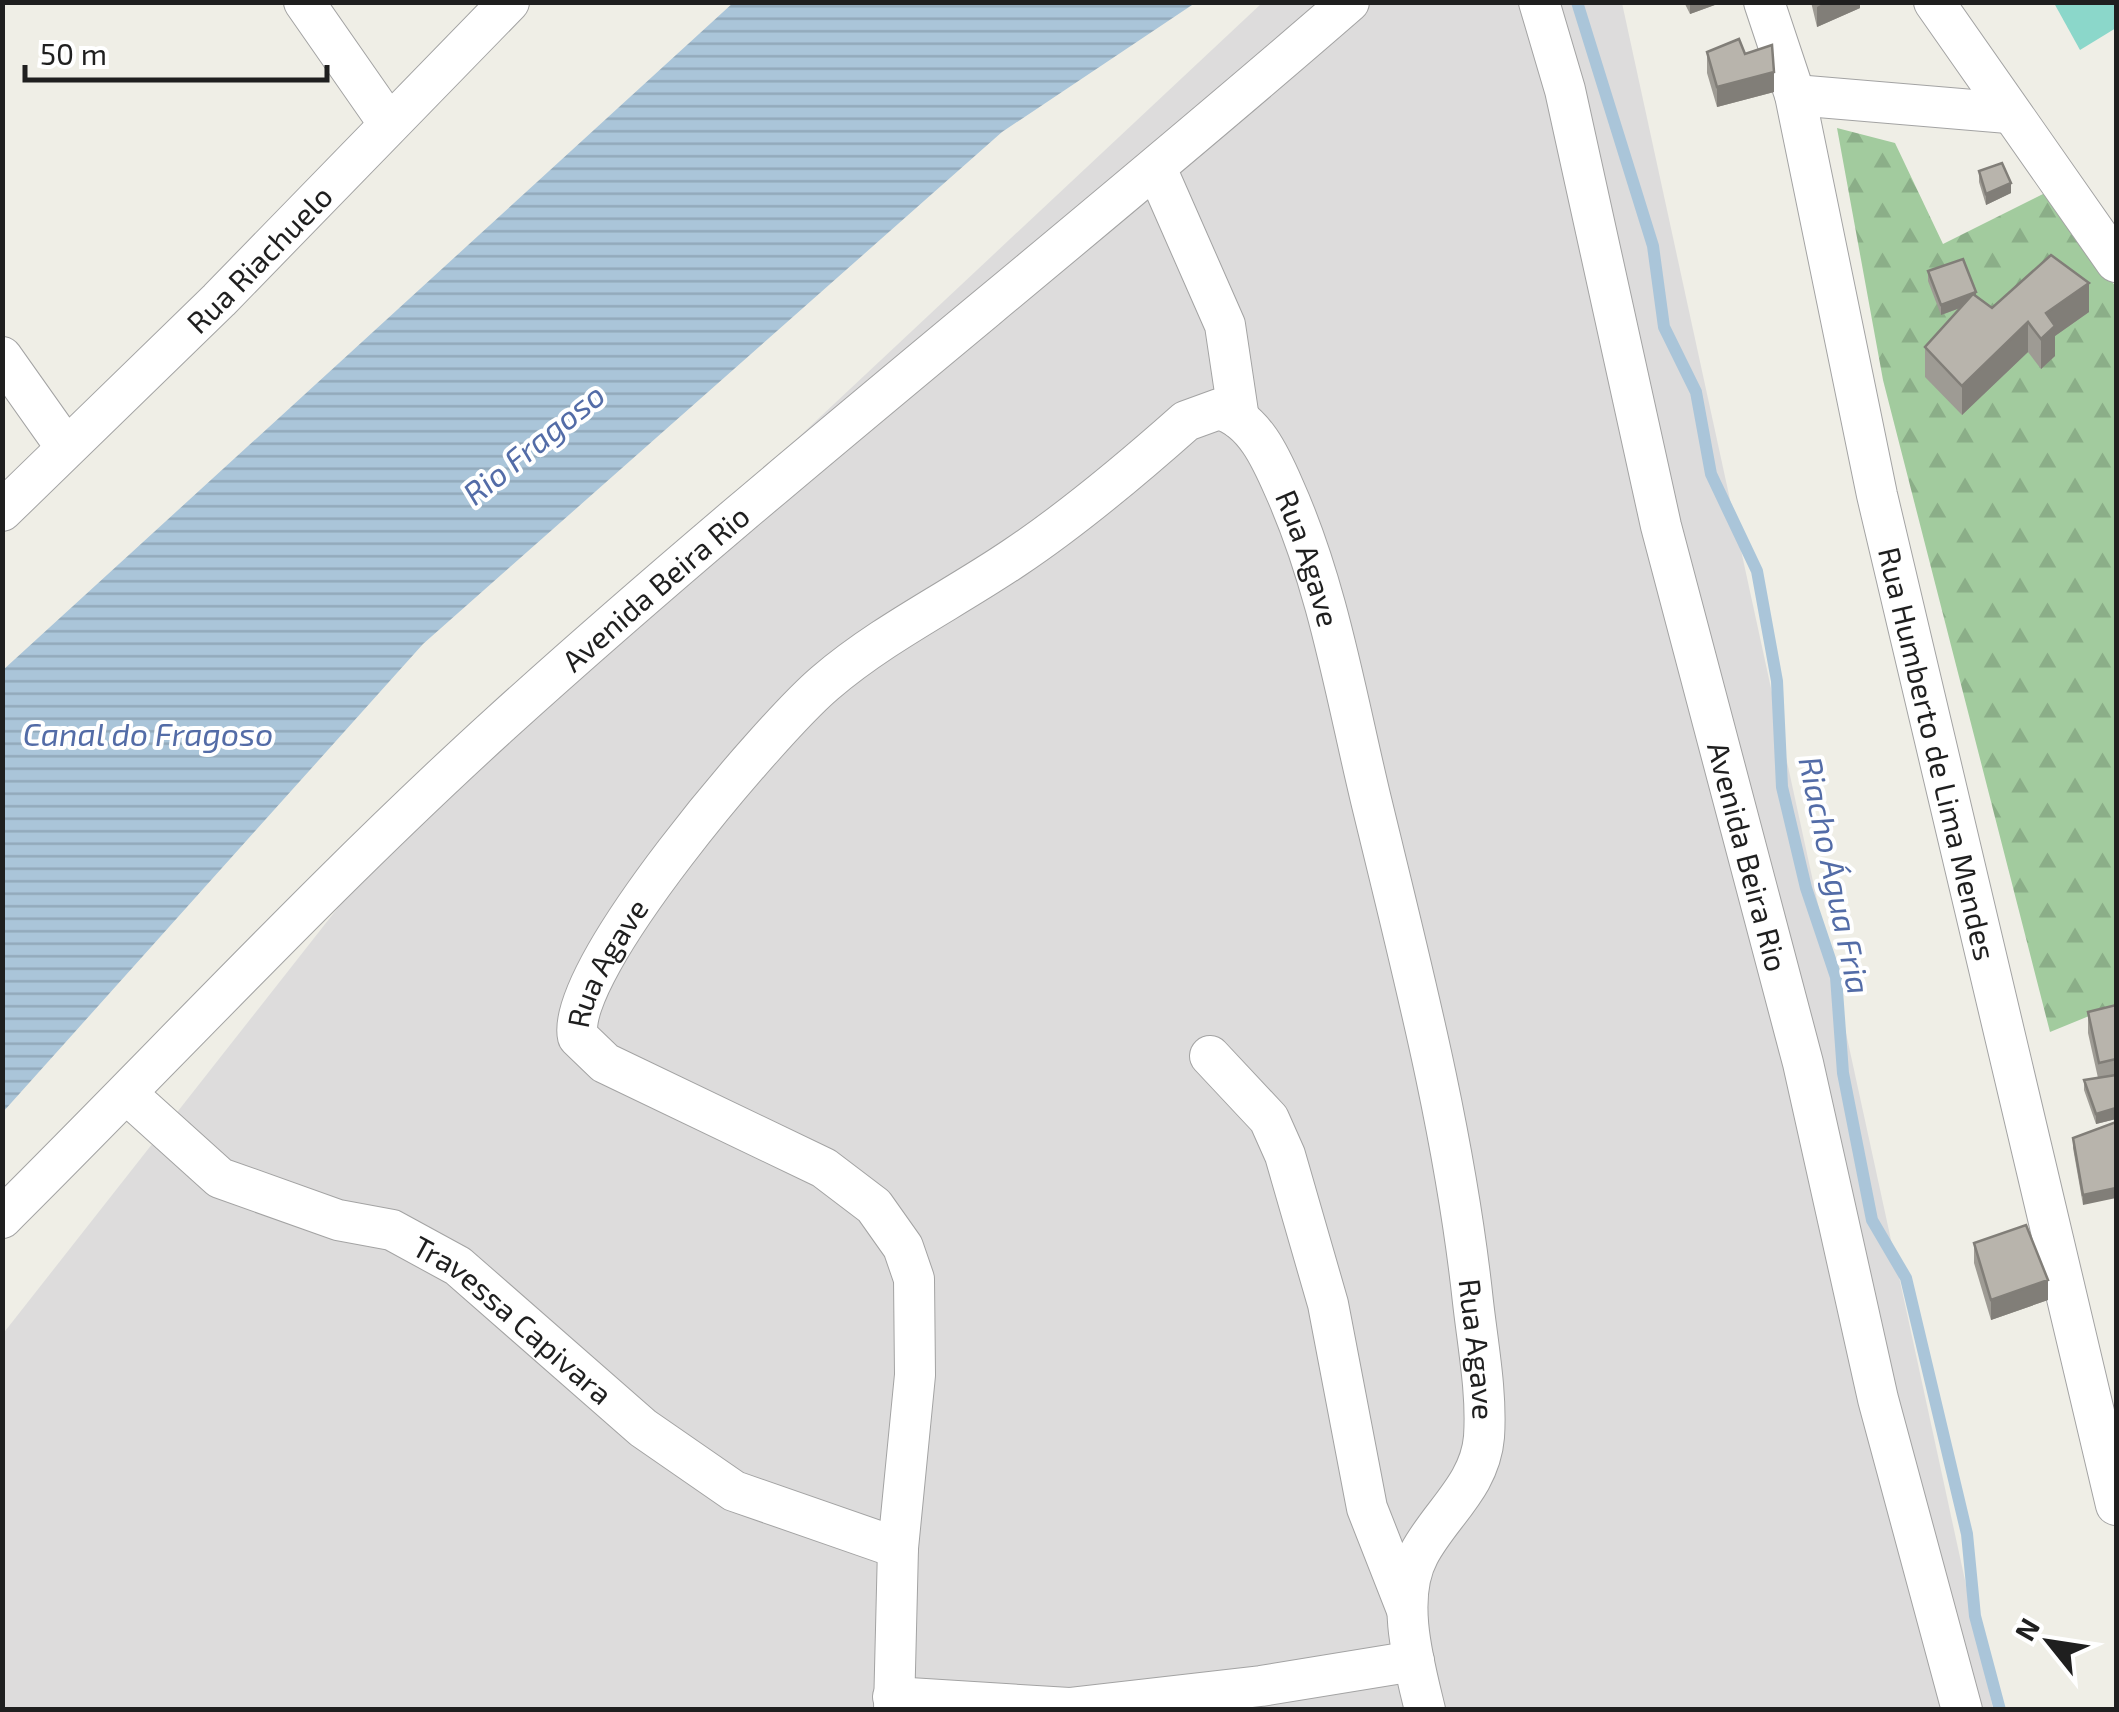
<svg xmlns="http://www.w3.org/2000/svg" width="2119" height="1712" font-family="'Exo 2',sans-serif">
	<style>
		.residential { fill: #dddcdc }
		.forest { fill: url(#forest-firs) }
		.pitch { fill: #8bd7ca }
		.water { fill: url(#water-rules) }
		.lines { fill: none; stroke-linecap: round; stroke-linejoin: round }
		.stream { stroke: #aac5d9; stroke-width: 12 }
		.street-casing { stroke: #a3a3a3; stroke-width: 42 }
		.street { stroke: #fff; stroke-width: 40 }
		.wall { fill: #9e9b94 }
		.shaded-wall { fill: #817e78 }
		.building { fill: #b8b4ac; stroke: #817e78; stroke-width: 2.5 }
		.labels { text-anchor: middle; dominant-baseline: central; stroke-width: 8; stroke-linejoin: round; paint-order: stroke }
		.street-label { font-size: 30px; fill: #1f1f1f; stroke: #fff }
		.water-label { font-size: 32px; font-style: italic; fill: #536ca7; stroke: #fff }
	</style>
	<defs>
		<pattern id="forest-firs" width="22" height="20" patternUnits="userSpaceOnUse" patternTransform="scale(2.5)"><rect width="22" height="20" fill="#a2cb9e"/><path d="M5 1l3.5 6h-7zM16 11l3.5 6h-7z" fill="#8bae88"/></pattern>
		<pattern id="water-rules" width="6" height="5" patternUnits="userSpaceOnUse" patternTransform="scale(2.5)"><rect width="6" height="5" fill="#aac5d9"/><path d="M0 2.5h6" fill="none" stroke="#92a9ba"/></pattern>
	</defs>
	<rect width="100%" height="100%" fill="#efeee6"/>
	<!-- residential -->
	<path class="residential" d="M1262,3h360l371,1706h-1990l-1,-374 452,-575z"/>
	<!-- forest -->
	<path class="forest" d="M1837,128l58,15 48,101 102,-51 71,94v718l-66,27 -167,-652z"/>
	<!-- pitch -->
	<path class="pitch" d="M2054,3h62v25l-36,22z"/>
	<!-- water -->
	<path class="water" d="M734,2l461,1 -193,129 -579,512 -420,468v-442z"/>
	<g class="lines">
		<!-- stream -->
		<path class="stream" d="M1577,2l76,244 11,81 32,65 15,82 46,97 20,110 5,106 24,101 30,89 7,96 29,147 34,58 61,256 8,82 25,94"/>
		<defs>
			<g id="street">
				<path d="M304,2l85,122"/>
				<path id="s1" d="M1539,2l26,88 96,436 142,537 75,336 84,311"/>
				<path id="s2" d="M1764,2l31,93 82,400 239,1010"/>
				<path d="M1934,2l182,260"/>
				<path d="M1795,95l213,18"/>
				<path d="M1156,168l69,157 14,94"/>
				<path d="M2,357l63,89"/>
				<path id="s3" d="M2,511l217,-211 290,-298"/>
				<path d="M1210,1056l59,63 16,36 43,149 39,204 40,102"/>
				<path id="s4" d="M128,1095l92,83 118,42 54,10 66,36 185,162 91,63 164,57"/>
				<path id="s5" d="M2,1218c166,-165 325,-337 499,-495 275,-249 568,-477 848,-721"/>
				<path d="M893,1697l176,11 192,-22 153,-25"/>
				<path id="s6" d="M894,1710l4,-162 17,-173 -1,-96 -11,-32 -29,-41 -50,-38 -219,-105 -27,-26c-16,-65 193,-308 247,-354 57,-49 127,-83 189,-125 60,-40 118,-89 172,-137l33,-12c35,10 52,49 65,79 44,98 62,208 87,312 40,165 84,333 102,502 5,44 14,91 11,135 -4,49 -44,77 -65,117 -24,44 -5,110 6,156"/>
			</g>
		</defs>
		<!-- street casing -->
		<use href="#street" class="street-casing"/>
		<!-- street -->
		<use href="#street" class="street"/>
	</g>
	<!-- wall -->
	<path class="wall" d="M1684,2h39l-33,12z
		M1811,2h49v6l-43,19z
		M1707,52l38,2 29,38 -57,15 -10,-34z
		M1979,171l32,22 -25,12 -7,-23z
		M1928,271l48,25 16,12 97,4 -34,24v20l-14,13 -13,-17 -66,63 -37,-38v-30l35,-39 -19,7 -13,-34z
		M2116,1005v114l-20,5 -12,-34v-10l14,-2 -10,-45v-21z
		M2116,1122l-33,83 -10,-57v-10z
		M1974,1243l74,57 -57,20 -17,-57z"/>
	<!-- shaded-wall -->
	<path class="shaded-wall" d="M1694,2h29l-33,12v-10z
		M1826,2h34v6l-43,19v-20z
		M1774,72v20l-57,15v-20z
		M2011,183v10l-25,12v-11z
		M2089,283v29l-34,24v20l-14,13v-30l5,-26z
		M1976,292v10l-35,13v-10z
		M2028,322v30l-66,63v-29z
		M2116,1108v11l-20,5v-10z
		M2116,1188v10l-33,7v-10z
		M2048,1280v20l-57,20v-20z"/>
	<!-- building -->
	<path class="building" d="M1739,39l6,15 27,-9 2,27 -57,15 -10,-35z
		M2002,163l9,20 -25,11 -7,-23z
		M2051,255l38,28 -43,30 9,13 -14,13 -13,-17 -66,64 -37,-39 48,-53 19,14z
		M1963,259l13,33 -35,13 -13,-34z
		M2116,1005v54l-17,4 -11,-51z
		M2116,1075v33l-20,6 -12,-34z
		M2116,1122v66l-33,7 -10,-57z
		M2026,1225l22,55 -57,20 -17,-57z"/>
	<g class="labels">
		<!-- street labels -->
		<g class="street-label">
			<text stroke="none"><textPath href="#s3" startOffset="360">Rua Riachuelo</textPath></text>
			<text stroke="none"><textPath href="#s6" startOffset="1960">Rua Agave</textPath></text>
			<text stroke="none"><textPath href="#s5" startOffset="908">Avenida Beira Rio</textPath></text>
			<text stroke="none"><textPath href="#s2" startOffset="772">Rua Humberto de Lima Mendes</textPath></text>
			<text stroke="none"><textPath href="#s1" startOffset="880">Avenida Beira Rio</textPath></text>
			<text stroke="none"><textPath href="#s6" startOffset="940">Rua Agave</textPath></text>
			<text stroke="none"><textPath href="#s4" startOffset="455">Travessa Capivara</textPath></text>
			<text stroke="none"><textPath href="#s6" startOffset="2770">Rua Agave</textPath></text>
		</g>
		<!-- water labels -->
		<g class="water-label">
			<text transform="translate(533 443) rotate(-39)">Rio Fragoso</text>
			<text x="148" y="733">Canal do Fragoso</text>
			<text transform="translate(1836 875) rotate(78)">Riacho Água Fria</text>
		</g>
	</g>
	<!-- border -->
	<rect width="2119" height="1712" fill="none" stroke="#1f1f1f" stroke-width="10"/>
	<!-- north arrow -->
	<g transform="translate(2049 1642) rotate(300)" stroke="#ffffff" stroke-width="8" paint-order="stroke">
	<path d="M0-8L18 38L0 25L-18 38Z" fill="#1f1f1f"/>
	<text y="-15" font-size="28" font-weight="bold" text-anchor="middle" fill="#1f1f1f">N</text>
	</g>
	<!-- scale -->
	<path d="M25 65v15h302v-15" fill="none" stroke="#1f1f1f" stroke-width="5"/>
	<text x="40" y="65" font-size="30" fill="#1f1f1f" stroke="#ffffff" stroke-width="8" paint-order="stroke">50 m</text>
</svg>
